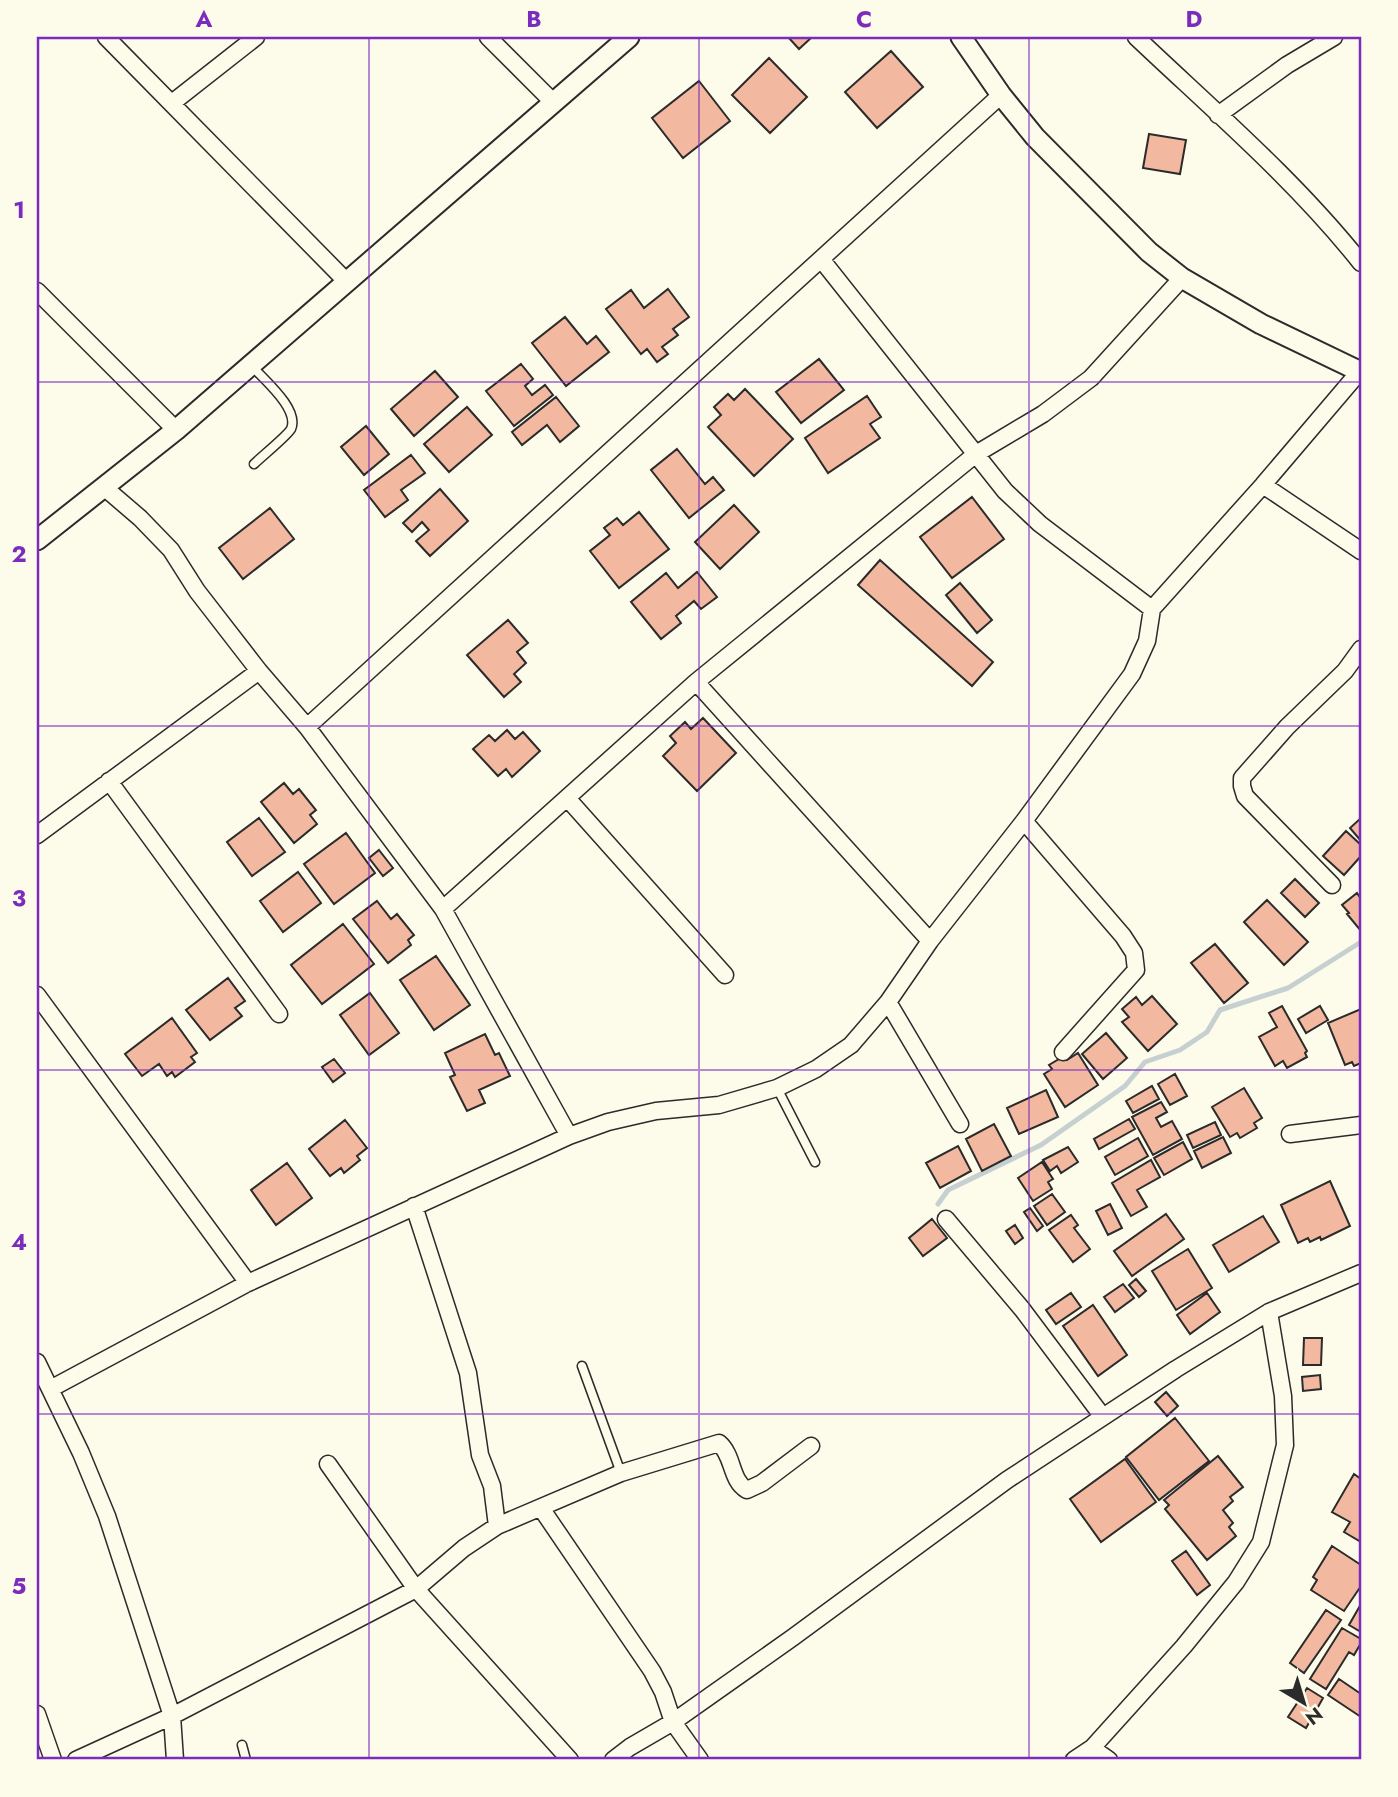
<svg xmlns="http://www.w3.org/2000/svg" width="1398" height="1797" font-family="Jost,sans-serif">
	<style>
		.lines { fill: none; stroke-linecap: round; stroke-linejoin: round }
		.stream { stroke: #c7d0d0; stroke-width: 5 }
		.building { fill: #f2b8a0; stroke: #2b2b2b; stroke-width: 2 }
		.service-casing { stroke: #2b2b2b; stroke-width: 11 }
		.minor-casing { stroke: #2b2b2b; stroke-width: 19 }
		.tertiary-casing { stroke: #2b2b2b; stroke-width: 23 }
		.service { stroke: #fdfbea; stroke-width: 8 }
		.minor { stroke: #fdfbea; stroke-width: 16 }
		.tertiary { stroke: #fdfbea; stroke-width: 19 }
		.grid { fill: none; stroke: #7b2cbf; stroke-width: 2; stroke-opacity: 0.55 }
		.neatline { fill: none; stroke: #7b2cbf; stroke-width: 2.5 }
		.grid-label { font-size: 23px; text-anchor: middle; font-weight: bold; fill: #7b2cbf }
	</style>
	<rect width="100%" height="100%" fill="#fdfbea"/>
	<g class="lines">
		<!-- stream -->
		<path class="stream" d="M938,1204l10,-14 93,-45 84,-59 20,-24 35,-12 27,-18 13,-22 68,-22 73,-46"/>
	</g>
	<!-- building -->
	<path class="building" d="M788,37h24l-13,12z
		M891,51l32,36 -46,41 -32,-36z
		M769,58l38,39 -37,36 -38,-38z
		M699,81l31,40 -47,37 -31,-40z
		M1149,134l37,6 -6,34 -37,-6z
		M668,289l21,28 -16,12 5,6 -16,12 6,7 -11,8 -10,-13 -6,5 -35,-45 25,-19 13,18z
		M565,317l22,27 9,-8 13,16 -43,34 -34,-43z
		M819,359l25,31 -43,33 -25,-31z
		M521,364l12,15 -8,7 7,9 13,-10 8,10 -39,31 -28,-35z
		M435,371l23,26 -44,39 -23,-27z
		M745,389l48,50 -39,37 -46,-49 13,-12 -7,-8 14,-13 6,6z
		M867,396l14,21 -11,7 10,14 -52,35 -23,-35z
		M556,397l23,29 -19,16 -13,-17 -25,20 -10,-13z
		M467,407l25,28 -43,37 -25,-28z
		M366,426l23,28 -25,21 -23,-28z
		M677,449l28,35 8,-7 11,13 -35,28 -38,-48z
		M411,455l14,18 -24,17 7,10 -23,17 -21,-27z
		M440,489l28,32 -38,35 -14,-15 13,-11 -7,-8 -10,10 -9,-9z
		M972,497l32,42 -52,39 -32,-41z
		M734,505l25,27 -39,37 -25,-27z
		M270,508l24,31 -51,40 -24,-31z
		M639,512l30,37 -50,39 -29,-37 20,-16 -6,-7 13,-10 6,7z
		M880,560l113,102 -21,24 -114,-101z
		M697,572l20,25 -16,12 -7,-8 -18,15 5,7 -20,16 -30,-37 35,-29 12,15z
		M960,583l32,37 -15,13 -31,-38z
		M508,620l20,23 -11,9 9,11 -12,11 7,8 -17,15 -37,-42z
		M703,718l33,35 -39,38 -34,-35 13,-13 -6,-7 15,-14 6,7z
		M507,730l8,9 8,-7 17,19 -28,26 -6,-8 -8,7 -25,-27 16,-14 6,6z
		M284,783l9,11 6,-5 17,21 -6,5 7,9 -23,19 -33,-41z
		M259,818l26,34 -33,24 -25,-34z
		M1361,818v23l-11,-13z
		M1346,831l15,14v11l-17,19 -21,-19z
		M346,833l29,40 -41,31 -30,-40z
		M379,850l14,18 -10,8 -14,-18z
		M298,872l23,31 -38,29 -23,-31z
		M1295,879l24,24 -14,14 -24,-24z
		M1357,893l4,6v32l-14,-17 2,-1 -7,-8z
		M1267,900l41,42 -24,23 -40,-43z
		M377,901l14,18 6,-5 17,21 -6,5 3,5 -23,18 -35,-44z
		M343,924l31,40 -52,40 -31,-39z
		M1215,944l33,39 -24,20 -33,-40z
		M436,956l34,49 -36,25 -34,-50z
		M228,978l17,23 -10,7 7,8 -32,24 -24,-30z
		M370,993l29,40 -30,22 -29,-40z
		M1152,996l25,28 -29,27 -26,-29 7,-5 -7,-8 14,-12 6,8z
		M1282,1006l25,45 -2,2 2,4 -20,11 -4,-7 -8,5 -16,-29 18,-10 -8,-14z
		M1320,1006l8,14 -22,13 -8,-14z
		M1361,1009v54l-7,3 -2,-4 -7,3 -17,-42z
		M172,1018l25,35 -6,4 4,5 -20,15 -3,-5 -5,4 -8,-12 -17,12 -17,-22z
		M1106,1033l21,25 -24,21 -21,-25z
		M485,1034l10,21 4,-2 11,23 -31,14 6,13 -18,8 -17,-34 5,-2 -10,-22z
		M1078,1053l20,32 -33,22 -21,-33 8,-5 -3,-4 15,-9 3,4z
		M334,1059l11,14 -12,9 -11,-15z
		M1175,1074l12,22 -17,9 -12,-21z
		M1152,1086l7,13 -26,14 -7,-12z
		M1244,1088l18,30 -8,5 3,5 -17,10 -3,-5 -7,4 -18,-30z
		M1046,1090l12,27 -39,17 -12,-26z
		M1161,1102l6,10 -11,6 5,9 11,-6 10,18 -29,16 -21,-38z
		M1129,1119l6,10 -36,20 -5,-10z
		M345,1120l22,28 -10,8 3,4 -16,13 -3,-5 -11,8 -21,-27z
		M1215,1122l6,13 -28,13 -6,-13z
		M994,1124l17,32 -29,15 -16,-32z
		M1223,1137l8,16 -29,15 -8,-17z
		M1138,1138l10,18 -33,19 -10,-18z
		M1183,1142l9,17 -28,16 -10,-17z
		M958,1146l13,25 -31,17 -14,-25z
		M1068,1147l10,15 -17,11 -4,-7 -7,5 -7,-11z
		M1151,1160l9,17 -23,13 10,17 -16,9 -19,-33z
		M1042,1162l11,17 -5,3 4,7 -19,12 -15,-23z
		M287,1163l25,35 -36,27 -25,-35z
		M1330,1181l20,45 -29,14 -1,-3 -10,5 -2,-4 -10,5 -17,-38z
		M1052,1194l13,18 -18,13 -13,-19z
		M1110,1204l12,24 -14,7 -12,-24z
		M1030,1208l13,18 -6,5 -13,-19z
		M1166,1214l18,25 -52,37 -18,-25z
		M1071,1215l7,10 -4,3 16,21 -17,13 -24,-32z
		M1263,1216l16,26 -50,30 -16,-27z
		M932,1219l15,19 -24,18 -14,-18z
		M1015,1225l8,13 -8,6 -9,-13z
		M1188,1249l24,39 -36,22 -24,-39z
		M1136,1279l10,12 -7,6 -10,-12z
		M1123,1284l11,14 -19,14 -11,-15z
		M1071,1293l10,14 -25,17 -10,-14z
		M1207,1293l13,19 -30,22 -13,-19z
		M1093,1305l34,50 -29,21 -35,-50z
		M1304,1338h18l-1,27h-18z
		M1320,1375l1,14 -18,2 -1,-14z
		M1166,1392l12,14 -11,10 -12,-14z
		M1175,1418l34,43 -50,39 -33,-43z
		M1218,1456l25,31 -13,10 3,4 -10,9 10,13 -4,4 7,9 -29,24 -42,-51 4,-4 -5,-5z
		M1125,1459l31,43 -55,40 -31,-43z
		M1354,1474l7,5v63l-17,-10 6,-10 -18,-10z
		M1332,1546l29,19v21l-17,25 -33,-21 6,-10 -4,-3z
		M1186,1551l24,34 -13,10 -25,-34z
		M1361,1604v28l-12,-7z
		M1326,1610l15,10 -37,53 -14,-10z
		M1342,1628l19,11v4l-7,12 -5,-3 -23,37 -16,-10z
		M1339,1679l22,15v23l-33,-22z
		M1307,1688l16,10 -17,30 -18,-11z"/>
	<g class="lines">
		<defs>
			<path id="service" d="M251,365c12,14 49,44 40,64 -4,7 -30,28 -37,35
				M777,1088l38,74
				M582,1366l39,107
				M242,1745l4,15"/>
			<path id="minor" d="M106,37l241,245
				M488,37l66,66
				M1136,37c77,73 159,143 225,226
				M172,103l84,-66
				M1218,115l69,-50 47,-28
				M821,259l184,232 35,33 112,85
				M37,291l139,139
				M1263,485l98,66
				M105,488l35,30 31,32 26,41 62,80 48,56 136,182 126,227
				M696,682l234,259
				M307,727l694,-632
				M109,781l170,233
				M567,798l158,177
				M1024,821l99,115 11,17 2,17 -73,82
				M37,835l222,-164
				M1332,885l-87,-89 -3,-10v-8l45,-51 58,-56 16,-22
				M443,909l253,-227 280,-228 67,-40 48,-36 91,-100
				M37,995l211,288
				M888,1002l72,122
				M1290,1134l71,-9
				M414,1206l54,167 12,82 12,31 5,40
				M946,1219l76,90 81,108
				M37,1362l44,91 26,63 65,200 3,44
				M52,1388l196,-105 321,-147 39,-14 48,-11 63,-6 58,-17 39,-19 35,-24 37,-43 42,-61 94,-120 108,-147 15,-33 5,-32 111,-124 97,-114
				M328,1464l88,125 154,171
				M541,1508l111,163 11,21 10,30 27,38
				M37,1714l16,46
				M1092,1748l17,12
				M76,1760l96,-44 244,-127 48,-41 33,-22 124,-53 98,-30c15,13 11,37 28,47l15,-7 49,-37
				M613,1760l17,-13 43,-25 119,-84 215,-158 169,-111 93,-57 92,-39
				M1074,1760l18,-12 92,-102 52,-64 25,-40 24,-97 -2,-49 -14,-84"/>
			<path id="tertiary" d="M961,37l40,58 34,42 114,115 33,26 79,46 100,48
				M37,540l139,-110 453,-393"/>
		</defs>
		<!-- service casing -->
		<use href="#service" class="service-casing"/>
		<!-- minor casing -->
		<use href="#minor" class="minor-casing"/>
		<!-- tertiary casing -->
		<use href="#tertiary" class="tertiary-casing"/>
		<!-- service -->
		<use href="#service" class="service"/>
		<!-- minor -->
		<use href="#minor" class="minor"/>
		<!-- tertiary -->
		<use href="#tertiary" class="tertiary"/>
	</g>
	<!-- grid -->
	<path class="grid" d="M369,37v1723M699,37v1723M1029,37v1723M37,382h1324M37,726h1324M37,1070h1324M37,1414h1324"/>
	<!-- border -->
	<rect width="1398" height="1797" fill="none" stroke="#fdfbea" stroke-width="77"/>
	<!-- north arrow -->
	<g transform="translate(1304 1703) rotate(142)" stroke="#fdfbea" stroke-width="5" paint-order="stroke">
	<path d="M0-5L12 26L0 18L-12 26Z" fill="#2b2b2b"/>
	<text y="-10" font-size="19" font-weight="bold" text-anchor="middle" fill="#2b2b2b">N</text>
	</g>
	<rect x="38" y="38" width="1322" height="1720" class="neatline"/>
	<g class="grid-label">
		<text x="204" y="27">A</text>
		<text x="534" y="27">B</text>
		<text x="864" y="27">C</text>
		<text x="1194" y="27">D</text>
		<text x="19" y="218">1</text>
		<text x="19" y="562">2</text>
		<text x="19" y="906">3</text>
		<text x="19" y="1250">4</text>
		<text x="19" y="1594">5</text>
	</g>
</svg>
